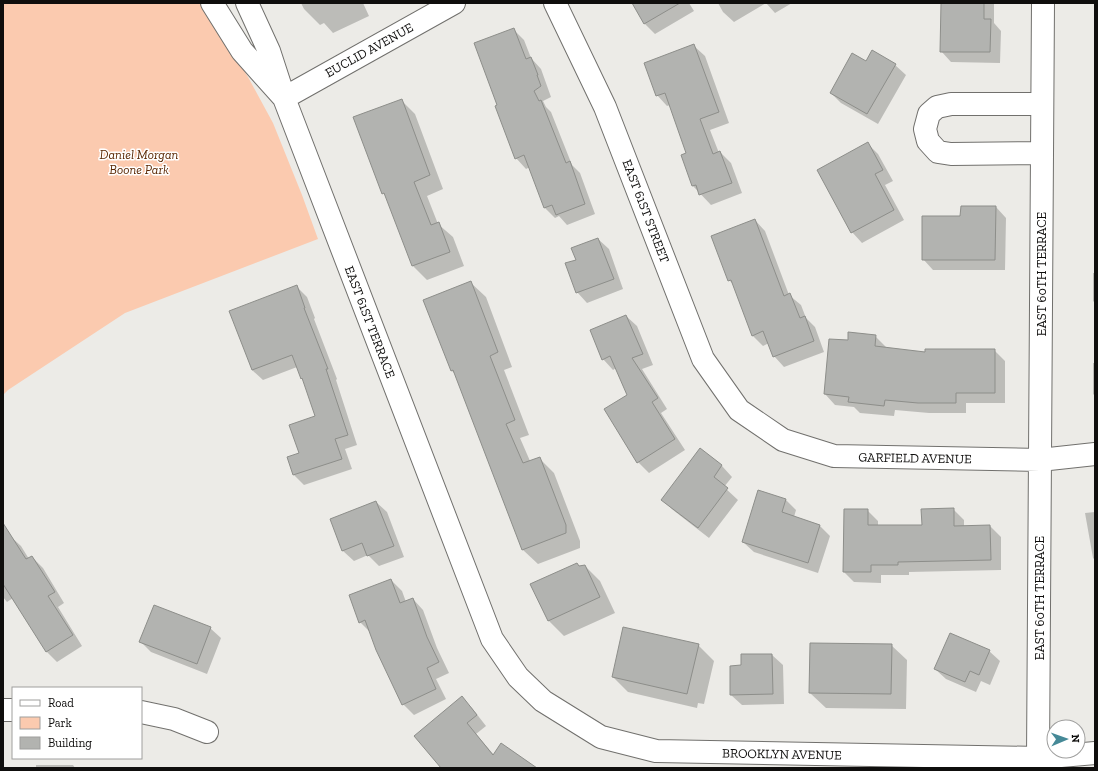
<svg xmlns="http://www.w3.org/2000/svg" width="1098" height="771" font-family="'Zilla Slab',serif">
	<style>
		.green { fill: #fbcaaf }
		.shadow { fill: #0003 }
		.building { fill: #b2b3b0; stroke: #8d8e8a }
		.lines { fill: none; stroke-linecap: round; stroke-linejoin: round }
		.street-casing { stroke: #71706d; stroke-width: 24 }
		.street { stroke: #fff; stroke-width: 22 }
		.labels { text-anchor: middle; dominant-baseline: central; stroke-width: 3; stroke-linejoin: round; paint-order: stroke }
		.street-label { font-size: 13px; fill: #0f0e0d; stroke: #fff }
		.park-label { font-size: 13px; font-style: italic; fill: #592600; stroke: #fff }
	</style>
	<rect width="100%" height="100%" fill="#ecebe7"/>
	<!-- green -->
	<path class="green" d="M3,3h199l46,74 25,46 29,72 16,44 -193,74 -117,77 -5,5z"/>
	<!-- shadow -->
	<path class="shadow" d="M301,3h62l6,13 -36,17 -9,-10 -4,2 -16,-16z
		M633,3h56l5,8 -39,23 -10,-10z
		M718,3h74l-17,10 -9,-10 -32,19 -11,-10z
		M942,3h52v20l7,8 -1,32 -49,-1 -10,-11z
		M513,29l11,11 7,18 10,11 10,28 -8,4 3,6 5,5 21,53 8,8 15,41 -28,11 -8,-9 -4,2 -10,-10 -15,-41 -4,2 -10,-11 -18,-52z
		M694,46l11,10 24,67 -19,7 9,23 1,-1 11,11 11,30 -31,12 -18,-19 -11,-30 6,-2 -18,-49 -3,1 -10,-11z
		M866,62l29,3 11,10 -28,49 -37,-21 -10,-10z
		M401,100l14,14 28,75 -16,7 11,28 15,13 11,29 -37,14 -14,-14 -27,-70 -3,-3z
		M867,143l11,11 15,27 -8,4 19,35 -42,23 -10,-11z
		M996,207l10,11 -1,52h-72l-10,-11 38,-42z
		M755,220l10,11 24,64 12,10 5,13 9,9 9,25 -40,15 -10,-11 -5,-13 -6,3 -11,-11 -18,-50 -5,-5z
		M598,239l11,10 14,40 -36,14 -10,-11v-32z
		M1093,273h2v30l-2,-2z
		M471,283l15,14 26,70 -8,3 25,65 -9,3 10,23 9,-3 15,15 26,68v7l-42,16 -15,-14 -68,-176 -4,-4z
		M296,286l11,11 8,21 -1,1 23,60 -1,1 21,65 -12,4 7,20 -48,16 -10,-10 6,-21 16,-38 -12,-36 -2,-2 -5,-11 -34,13 -11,-10z
		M626,316l11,10 16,39 -11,4 25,40 -6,4 24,37 -36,23 -11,-11 -10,-67 -12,-27 -3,2 -10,-11z
		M875,336l11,11v1l40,5 68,-3 11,11v42h-39v10h-37l-34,-3 -1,6 -34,-3 -6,-6 -19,-2 -10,-11 23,-53z
		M1093,363h2v33l-2,-2z
		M700,450l22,16 10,11 -8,10 14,13 -29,38 -36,-28 -11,-10z
		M785,499l11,11 -2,7 25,8 11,11 -12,37 -64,-21 -11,-10z
		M376,502l11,10 17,45 -25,9 -11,-11 -14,6 -11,-10 -12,-32z
		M953,509l11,11v7l26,-1 11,11v33l-92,2v3h-28v8l-27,-1 -10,-10 23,-62 11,11v5h45z
		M1095,512v48l-2,-2 -8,-45z
		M10,536l11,10 8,13 3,-2 11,11 21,35 -6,4 24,39 -25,16 -10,-10 -34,-54 -6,4 -4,-5v-57z
		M577,564l3,3 5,-1 15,15 15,32 -51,23 -15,-15 -17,-36z
		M391,580l11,11 4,11 7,-3 10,11 14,38 12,25 -13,6 10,20 -32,16 -11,-11 -32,-71 -11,-11z
		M210,628l11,10 -14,36 -56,-22 -10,-10z
		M698,645l16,16 -10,43 -6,-1 -1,5 -69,-16 -15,-15z
		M891,645l16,15 -1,49 -80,-1 -16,-15z
		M989,651l11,10 -10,24 -9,-4 -5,11 -30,-13 -11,-10z
		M742,655h30l11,10 1,39 -42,1 -11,-10 11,-29z
		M461,698l11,10 14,18 -10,8 18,21 42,13h-94z
		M36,765h37l2,3h-39z"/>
	<!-- building -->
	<path class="building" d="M632,3h48l-36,21z
		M941,3h43v16h7l-1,33h-50z
		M514,28l12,31 5,-2 7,18h-1l4,11 -7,5 5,10 2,-1 25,63 4,-2 15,43 -29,11 -4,-10 -8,3 -20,-53 -9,4 -20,-53 2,-1 -23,-62z
		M694,44l25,68 -19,7 13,35 7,-3 12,32 -33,12 -3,-10 -4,1 -11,-31 5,-2 -21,-60 -9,3 -12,-33z
		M872,50l24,14 -29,50 -37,-21 22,-40 14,8z
		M402,99l28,76 -16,7 17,43 8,-3 11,30 -38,14 -28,-73 -2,1 -29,-77z
		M868,142l15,28 -8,4 19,36 -43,23 -34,-63z
		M961,206h35l-1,54h-73v-44h38z
		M755,219l29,77 6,-3 10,25 5,-2 9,25 -41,16 -10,-26 -11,5 -21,-56 -3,1 -17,-45z
		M598,238l16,41 -38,14 -11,-30 11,-3 -5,-12z
		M471,281l27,71 -8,4 25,64 -9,4 17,39 17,-6 26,68v8l-44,17 -69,-180 -2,1 -28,-71z
		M297,285l8,23h-1l24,61h-2l22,66 -13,4 7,20 -49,16 -6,-18 12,-4 -10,-28 26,-9 -13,-38 -1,1 -9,-24 -40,15 -23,-59z
		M626,315l17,39 -11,4 26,40 -6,4 23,37 -38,24 -33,-54 23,-14 -17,-39 -8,4 -12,-30z
		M848,332l28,3 -1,11 50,6v-3h70v44h-39v10h-38l-33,-3 -1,6 -36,-4 1,-5 -25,-3 5,-55 19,1z
		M700,448l22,17 -8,12 14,11 -30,40 -37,-28z
		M758,490l28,9 -4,13 38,13 -12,38 -66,-21z
		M376,501l18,45 -27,10 -5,-13 -20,8 -12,-32z
		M954,508v18l36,-1 1,35 -93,2v3h-27v7h-28l1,-63h24v16h54l-1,-16z
		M3,523l23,36 6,-3 23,36 -7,4 25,39 -27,17 -43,-68z
		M577,563l2,3 6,-1 15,32 -52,24 -18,-37z
		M391,579l9,24 13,-5 14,39 12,25 -12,6 9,21 -34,16 -26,-55 -11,-30 -6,3 -10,-28z
		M154,605l57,22 -14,37 -58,-22z
		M623,627l76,17 -12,50 -75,-17z
		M950,633l40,17 -11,25 -9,-4 -5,11 -31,-13z
		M810,643l82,1 -1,50 -82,-1z
		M741,654h31l1,40 -43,1v-29l11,-1z
		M462,696l15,19 -10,8 26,32 8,-12 36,25h-96l-27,-32z"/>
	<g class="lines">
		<defs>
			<path id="street" d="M212,3l30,48 42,47 208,541 26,38 25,24 58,36 55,14 382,7 57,-5
				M247,3l22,48 13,40
				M555,3l50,104 98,252 36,51 44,30 51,16 206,4 55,-6
				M284,98l170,-95
				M1042,153l-91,1 -13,-2 -10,-11 -3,-12 4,-15 8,-7 14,-3h91
				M3,710h10
				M141,712l33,7 33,13
				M1038,758l5,-755"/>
		</defs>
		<!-- street casing -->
		<use href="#street" class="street-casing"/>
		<!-- street -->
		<use href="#street" class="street"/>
	</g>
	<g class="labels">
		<!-- street labels -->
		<g class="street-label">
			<text transform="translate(369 50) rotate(-29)">EUCLID AVENUE</text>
			<text transform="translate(646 211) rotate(69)">EAST 61ST STREET</text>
			<text transform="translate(1041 274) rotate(-90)">EAST 60TH TERRACE</text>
			<text transform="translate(370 322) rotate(69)">EAST 61ST TERRACE</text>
			<text transform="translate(915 458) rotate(1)">GARFIELD AVENUE</text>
			<text transform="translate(1039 598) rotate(-90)">EAST 60TH TERRACE</text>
			<text transform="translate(782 754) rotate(1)">BROOKLYN AVENUE</text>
		</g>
		<!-- park labels -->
		<g class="park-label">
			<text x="139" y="154">Daniel Morgan<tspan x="139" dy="15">Boone Park</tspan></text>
		</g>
	</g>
	<!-- border -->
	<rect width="1098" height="771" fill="none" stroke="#0f0e0d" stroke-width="8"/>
	<!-- legend -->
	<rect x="12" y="687" width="130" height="72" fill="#ffffff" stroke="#9f9f9e"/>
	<rect x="20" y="700" width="20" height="6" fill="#ffffff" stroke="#9f9f9e"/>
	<text x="48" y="707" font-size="12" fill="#0f0e0d">Road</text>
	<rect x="20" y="717" width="20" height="12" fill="#fbcaaf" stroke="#9f9f9e"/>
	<text x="48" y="727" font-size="12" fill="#0f0e0d">Park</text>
	<rect x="20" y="737" width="20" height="12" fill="#b2b3b0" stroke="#9f9f9e"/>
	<text x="48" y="747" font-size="12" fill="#0f0e0d">Building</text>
	<!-- north arrow -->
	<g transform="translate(1066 739) rotate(88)"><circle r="19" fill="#ffffff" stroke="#9f9f9e"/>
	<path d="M0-3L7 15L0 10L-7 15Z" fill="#458997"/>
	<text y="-6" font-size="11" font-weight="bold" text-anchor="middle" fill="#0f0e0d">N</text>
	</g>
</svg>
